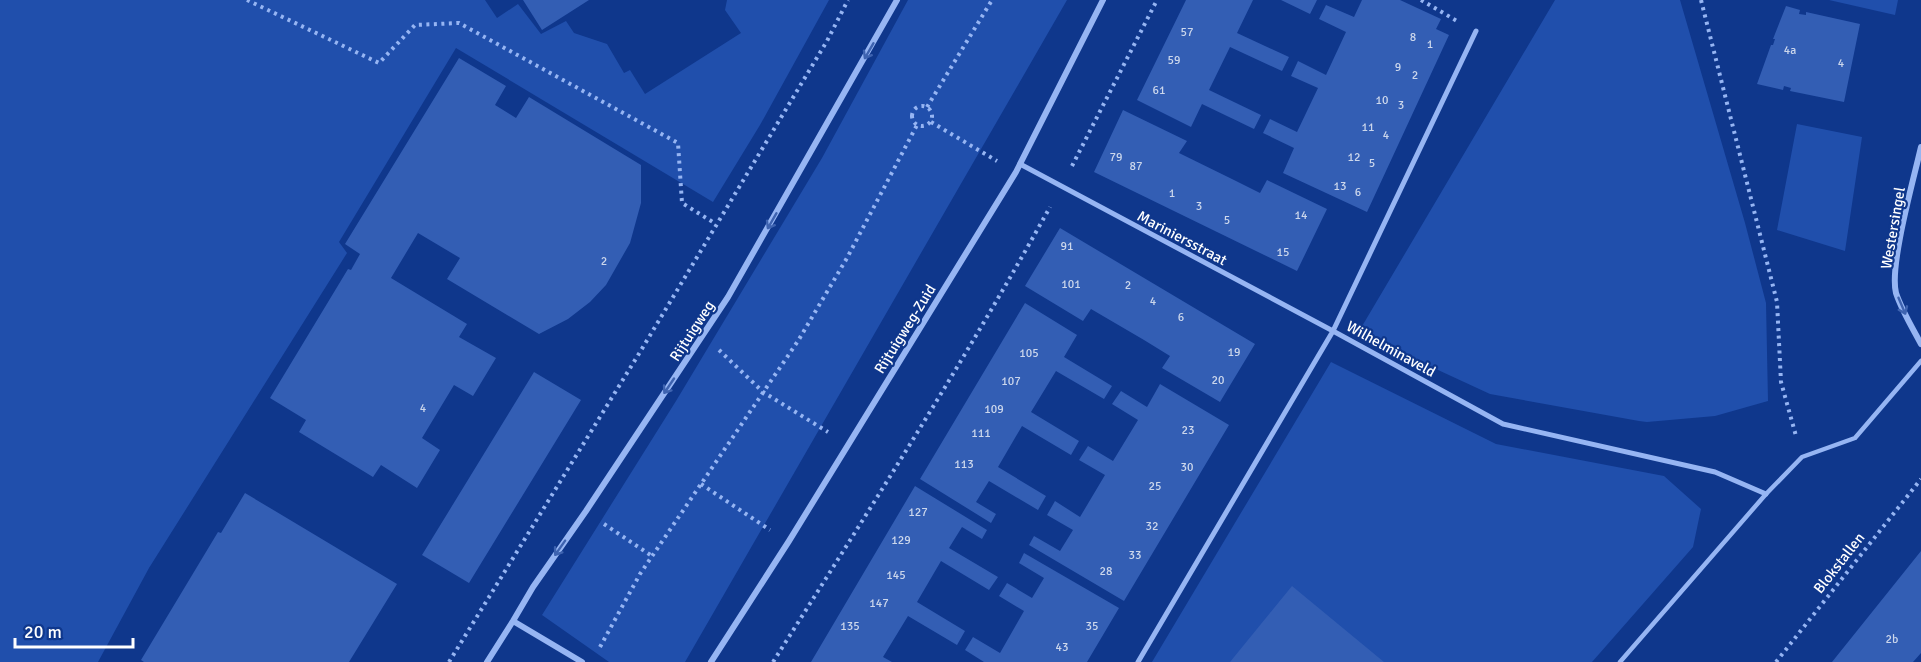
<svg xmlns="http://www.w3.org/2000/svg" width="1921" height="662" font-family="Signika,sans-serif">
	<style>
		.green { fill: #204fac }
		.building { fill: #335eb4 }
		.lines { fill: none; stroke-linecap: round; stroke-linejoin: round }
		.path { stroke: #96b5f3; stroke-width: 4; stroke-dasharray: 3 4.5; stroke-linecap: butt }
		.service { stroke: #96b5f3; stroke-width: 4.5 }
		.pedestrian { stroke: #96b5f3; stroke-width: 5 }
		.minor { stroke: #96b5f3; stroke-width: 6 }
		.oneway { stroke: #3e63b0 }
		.labels { text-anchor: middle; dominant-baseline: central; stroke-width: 4.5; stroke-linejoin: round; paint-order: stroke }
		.number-label { font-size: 12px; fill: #ccd7ec }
		.street-label { font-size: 15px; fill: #fff; stroke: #0f378c }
	</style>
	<rect width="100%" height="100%" fill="#0f378c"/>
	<!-- green -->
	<path class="green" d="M0,0h485l12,18 21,-14 23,30 25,-13 8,12 33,11 17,29 6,-3 15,24 96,-61 -16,-23 2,-10h102l-69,125 -47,77 -257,-154 -117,194 8,11 -198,315 -51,94h-98z
		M908,0h159l-382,662h-76l-67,-47 134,-214 146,-243z
		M1555,0h125l65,223 21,80 2,98 -53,15 -68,6 -8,-1 -149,-27 -132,-61z
		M1829,0h69l-3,15z
		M1797,124l65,13 -17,114 -68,-21z
		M1331,362l165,82 168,32 37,33 -8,38 -101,115h-440z"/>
	<!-- building -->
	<path class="building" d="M523,0h66l-47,30z
		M1186,0h67l-16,33 52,24 -7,14 -52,-24 -21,43 52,25 -7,14 -52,-25 -11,23 -54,-27z
		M1281,0h36l-7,14z
		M1362,0h38l41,19 -5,10 13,6 -82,177 -84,-39 11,-25 -31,-15 7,-14 27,13 21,-44 -27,-12 7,-15 28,14 20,-43 -27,-13 7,-14 28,12z
		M1786,6l14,4 -1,4 7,1v-3l54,12 -16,78 -54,-11 1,-3 -7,-2 -1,4 -26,-6 14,-39h2l2,-6h-2z
		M459,58l47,28 -11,19 21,13 13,-21 112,68v38l-11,40 -24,42 -16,17 -22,17 -29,15 -92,-55 13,-21 -42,-25 -27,45 76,46 -8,13 37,21 -23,38 -19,-11 -32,53 18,12 -23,38 -36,-23 -8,12 -74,-45 7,-12 -36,-22 78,-129 3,1 9,-16 -15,-10z
		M1123,110l64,31 -8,12 55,27 26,13 7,-13 60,29 -30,62 -203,-99z
		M1060,228l195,116 -35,58 -58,-34 8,-12 -26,-16 -53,-31 -8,12 -58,-35z
		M1025,303l52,32 -13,22 48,29 -8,13 -48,-28 -25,41 48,29 -8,14 -49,-29 -24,41 48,29 -8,14 -49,-29 -13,21 20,12 -5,9 -71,-44z
		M534,372l47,28 -112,183 -47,-28z
		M1160,384l69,41 -105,176 -95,-56 5,-9 26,15 13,-21 -26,-15 8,-14 25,16 25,-42 -26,-15 9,-14 25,15 25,-41 -26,-16 9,-13 26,16z
		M915,486l72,44 -5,9 -20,-12 -13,21 49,29 -9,13 -48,-29 -24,41 48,29 -8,14 -49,-29 -25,41 9,5h-81z
		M245,493l152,91 -48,78h-205l-3,-2 77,-128 3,1z
		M1921,551v102l-8,9h-81z
		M1024,553l95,55 -32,54h-103l-19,-12 8,-13 27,16 24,-42 -25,-15 8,-13 25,15 12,-20 -25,-15z
		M1292,586l92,76h-154z"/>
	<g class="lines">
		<!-- path -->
		<path class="path" d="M247,0l132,63 36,-38 44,-2 219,120 4,60 34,21
			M1421,0l36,21
			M1701,0l76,302 4,80 15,54
			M912 116a10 10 0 1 1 20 0a10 10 0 1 1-20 0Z
			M927,107l65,-107
			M931,122l66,39
			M1072,166l85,-166
			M719,350l44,42 65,40
			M701,484l69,46
			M604,524l48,32
			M600,647l40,-73 158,-233 49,-83 70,-133
			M449,662l191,-310 187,-311 21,-41
			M773,662c95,-150 191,-300 277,-455
			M1776,662l145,-183"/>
		<!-- service -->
		<path class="service" d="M1620,662l146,-168 36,-37 53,-19 66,-77"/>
		<!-- pedestrian -->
		<path class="pedestrian" d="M1020,164l313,167 143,-300
			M1138,662l195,-331 170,93 212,48 51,22"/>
		<!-- minor -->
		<path class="minor" d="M1921,147c-7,31 -32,119 -25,146 6,18 16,34 25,51
			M513,621l69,41
			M487,662l26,-41 20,-34 53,-76 142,-214 169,-297
			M711,662l78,-121 227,-369 87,-172"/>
	</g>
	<!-- one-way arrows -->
	<defs><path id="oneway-shaft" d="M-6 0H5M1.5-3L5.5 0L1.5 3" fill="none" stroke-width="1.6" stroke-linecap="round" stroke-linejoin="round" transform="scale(1.5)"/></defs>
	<g class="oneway">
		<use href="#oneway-shaft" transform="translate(869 51) rotate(120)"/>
		<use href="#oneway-shaft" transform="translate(772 221) rotate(120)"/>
		<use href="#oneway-shaft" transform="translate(1902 306) rotate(67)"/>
		<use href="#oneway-shaft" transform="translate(669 386) rotate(124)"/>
		<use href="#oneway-shaft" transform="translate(560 548) rotate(125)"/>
	</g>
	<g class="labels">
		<!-- number labels -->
		<g class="number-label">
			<text x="1187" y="32">57</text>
			<text x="1413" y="37">8</text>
			<text x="1430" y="44">1</text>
			<text x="1790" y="50">4a</text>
			<text x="1174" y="60">59</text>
			<text x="1841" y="63">4</text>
			<text x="1398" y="67">9</text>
			<text x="1415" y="75">2</text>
			<text x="1159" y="90">61</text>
			<text x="1382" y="100">10</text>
			<text x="1401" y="105">3</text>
			<text x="1368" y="127">11</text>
			<text x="1386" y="135">4</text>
			<text x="1116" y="157">79</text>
			<text x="1354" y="157">12</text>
			<text x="1372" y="163">5</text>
			<text x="1136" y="166">87</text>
			<text x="1340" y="186">13</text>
			<text x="1358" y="192">6</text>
			<text x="1172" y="193">1</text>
			<text x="1199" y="206">3</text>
			<text x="1301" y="215">14</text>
			<text x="1227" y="220">5</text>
			<text x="1067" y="246">91</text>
			<text x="1283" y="252">15</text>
			<text x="604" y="261">2</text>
			<text x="1071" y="284">101</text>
			<text x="1128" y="285">2</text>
			<text x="1153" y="301">4</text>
			<text x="1181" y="317">6</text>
			<text x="1234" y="352">19</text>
			<text x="1029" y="353">105</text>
			<text x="1218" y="380">20</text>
			<text x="1011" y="381">107</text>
			<text x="423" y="408">4</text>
			<text x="994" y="409">109</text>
			<text x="1188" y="430">23</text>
			<text x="981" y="433">111</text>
			<text x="964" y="464">113</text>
			<text x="1187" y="467">30</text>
			<text x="1155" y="486">25</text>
			<text x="918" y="512">127</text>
			<text x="1152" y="526">32</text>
			<text x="901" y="540">129</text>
			<text x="1135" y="555">33</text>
			<text x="1106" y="571">28</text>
			<text x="896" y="575">145</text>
			<text x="879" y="603">147</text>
			<text x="850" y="626">135</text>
			<text x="1092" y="626">35</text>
			<text x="1892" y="639">2b</text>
			<text x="1062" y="647">43</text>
		</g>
		<!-- street labels -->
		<g class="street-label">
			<text transform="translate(1893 228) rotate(-80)">Westersingel</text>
			<text transform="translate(1182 238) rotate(28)">Mariniersstraat</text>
			<text transform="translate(905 329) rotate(-58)">Rijtuigweg-Zuid</text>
			<text transform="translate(692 331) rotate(-57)">Rijtuigweg</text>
			<text transform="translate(1391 349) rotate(29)">Wilhelminaveld</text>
			<text transform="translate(1839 563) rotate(-52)">Blokstallen</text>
		</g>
	</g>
	<!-- scale -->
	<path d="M15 638v9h118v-9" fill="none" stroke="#ffffff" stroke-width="3"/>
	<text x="24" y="638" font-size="18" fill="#ffffff" stroke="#0f378c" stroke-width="4.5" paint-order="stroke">20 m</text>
</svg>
